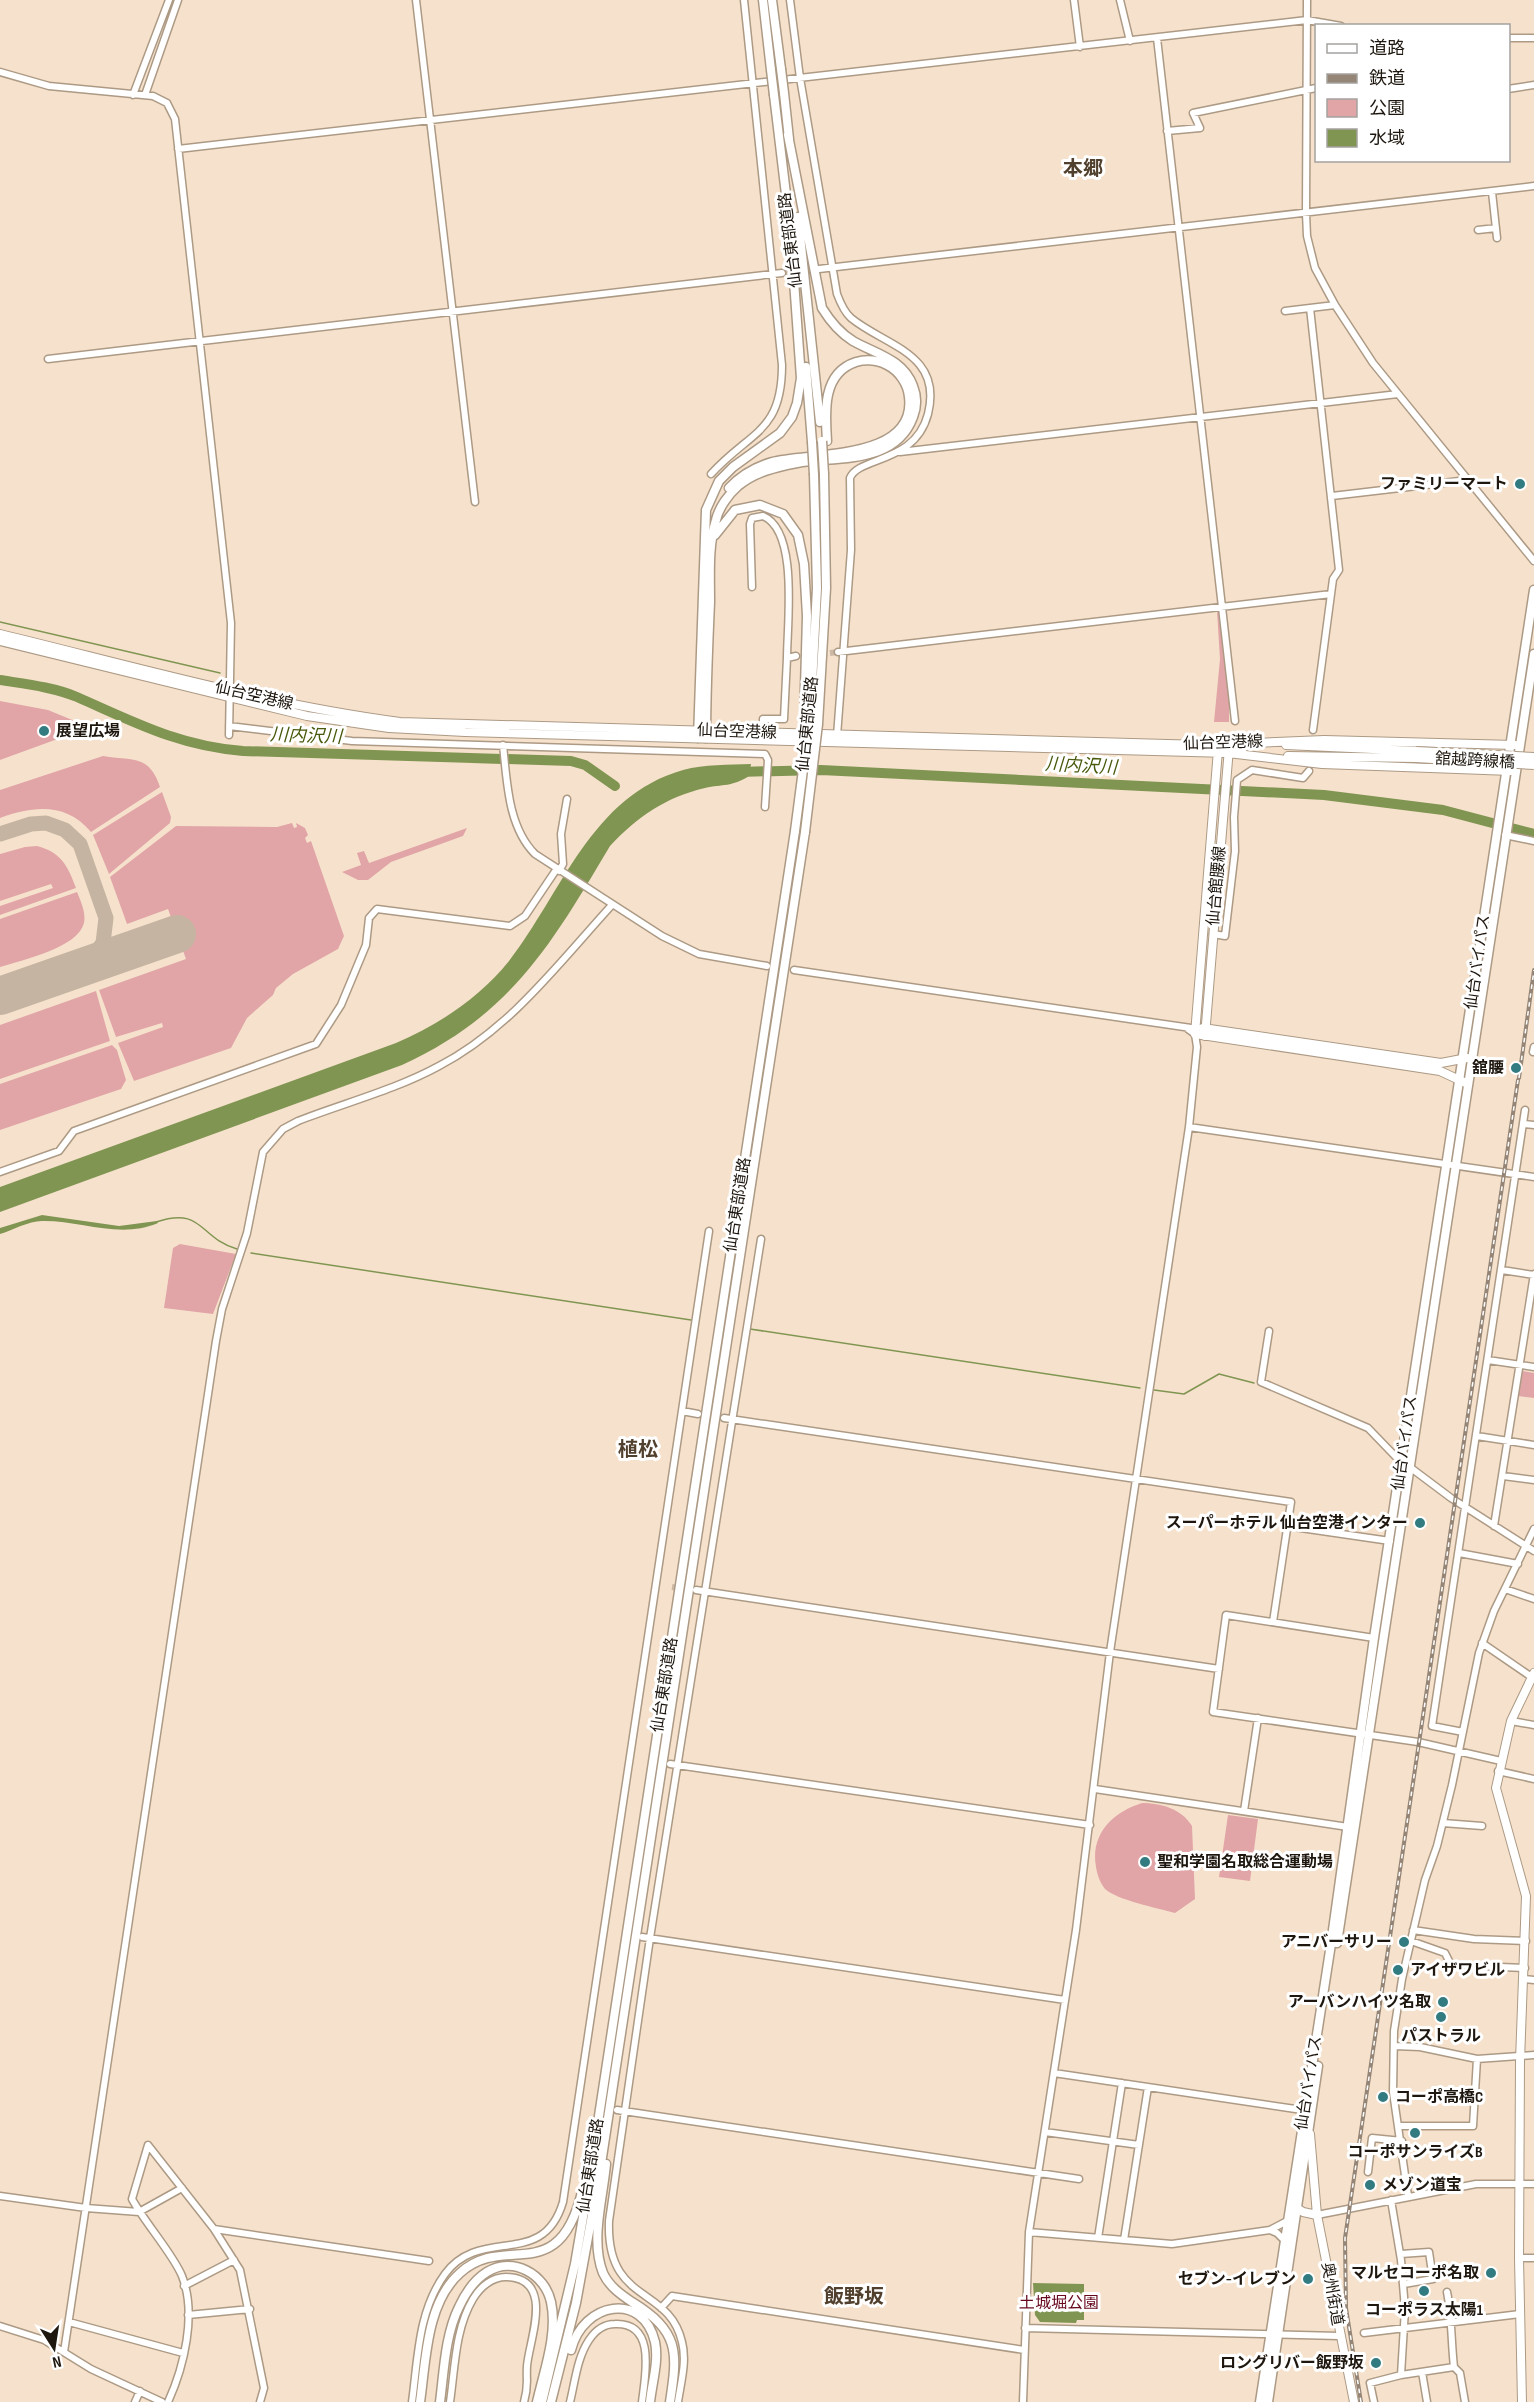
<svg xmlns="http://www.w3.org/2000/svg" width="1534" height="2402" font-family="'Sofia Sans Condensed','Noto Sans JP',sans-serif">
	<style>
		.green { fill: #e1a5a7 }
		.water { fill: #819552 }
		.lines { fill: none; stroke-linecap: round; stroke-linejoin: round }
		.stream { stroke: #819552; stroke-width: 1.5 }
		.river { stroke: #819552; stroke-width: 10 }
		.taxiway { stroke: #c5b4a1; stroke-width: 15 }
		.runway { stroke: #c5b4a1; stroke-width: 38 }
		.minor-tunnel { stroke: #cbb9a6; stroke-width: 6; stroke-dasharray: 6 3; stroke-linecap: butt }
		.minor-casing { stroke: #ad9a85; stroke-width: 9 }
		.major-casing { stroke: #ad9a85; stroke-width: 10 }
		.highway-casing { stroke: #ad9a85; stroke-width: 11 }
		.minor { stroke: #fff; stroke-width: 6 }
		.major { stroke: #fff; stroke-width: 8 }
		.highway { stroke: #fff; stroke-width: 8 }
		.rail-casing { stroke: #948576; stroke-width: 4 }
		.rail { stroke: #fff; stroke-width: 1.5; stroke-dasharray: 4.5; stroke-linecap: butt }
		.major-bridge-casing { stroke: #ad9a85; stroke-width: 10; stroke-linecap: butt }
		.highway-bridge-casing { stroke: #ad9a85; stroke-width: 11; stroke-linecap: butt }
		.major-bridge { stroke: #fff; stroke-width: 8 }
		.highway-bridge { stroke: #fff; stroke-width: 8 }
		.poi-dot { fill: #327b81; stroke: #fff; stroke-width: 2 }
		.labels { text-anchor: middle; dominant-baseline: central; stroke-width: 6; stroke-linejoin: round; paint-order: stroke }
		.street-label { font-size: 16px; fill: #1e170f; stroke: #fff }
		.poi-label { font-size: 16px; font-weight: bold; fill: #1e170f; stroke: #fff; text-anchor: end }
		.park-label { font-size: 16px; fill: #67081e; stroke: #fff }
		.water-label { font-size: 18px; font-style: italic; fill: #485a0d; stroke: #fff }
		.quarter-label { font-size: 20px; font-weight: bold; fill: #51402e; stroke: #fff }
	</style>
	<rect width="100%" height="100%" fill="#f6e2cc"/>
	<!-- green -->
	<path class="green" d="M1217,611h3l9,84v27h-15l6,-63z
		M0,701l48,9 68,28 -42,-5 -74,27z
		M103,756c30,5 46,-2 57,31l-69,45c-25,-30 -58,-26 -91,-14v-28z
		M162,792l9,25 -1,6 -61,51 -16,-39z
		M292,823l2,5 3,-1 -1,-4 9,5 3,7 -3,3 2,5 4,-2 33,95 -6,13 -45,25 -17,14 -3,7 -26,23 -16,30 -97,33 -16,-38 45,-16 -1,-4 -46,14 -17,-47 87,-31 -18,-50 -41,15 -17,-47 66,-51 101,1z
		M467,828l-4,8 -72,26 -23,18h-10l-16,-8 19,-7 -4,-12 7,-2 5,12z
		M37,846c24,6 31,20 39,42l-76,27v-9l53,-18 -2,-4 -51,17v-47l25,-7z
		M77,892c4,10 9,20 7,31 -6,25 -62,37 -84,44v-48z
		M96,991l14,50 -110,38v-54z
		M112,1045l5,5 9,30 -5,9 -121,41v-46z
		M180,1244l56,10 -23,60 -49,-6 9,-60z
		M1523,1371l11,2v25l-16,-2 2,-23z
		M1142,1803c19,0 40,6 50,23l3,73 -20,14c-18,-5 -58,-13 -70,-24 -5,-6 -8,-15 -9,-22 -6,-33 17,-55 46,-64z
		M1228,1815l30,4 -8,62 -31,-4z"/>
	<!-- water -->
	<path class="water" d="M751,764l-2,12c-17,11 -26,8 -44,12 -39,9 -68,29 -95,58 -59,99 -99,169 -208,219l-402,147v-25l396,-144c44,-19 83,-45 113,-82 53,-68 82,-165 174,-191 22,-6 45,-5 68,-6z
		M42,1215l77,11 38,-5 1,2c-37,16 -76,-2 -114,-2 -14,-1 -31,9 -44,13v-6z
		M1033,2283l51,1v36h-7l-1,3 -36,-1 -5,-7z"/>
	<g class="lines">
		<!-- stream -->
		<path class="stream" d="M0,622l220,51
			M156,1222c47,-16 43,16 81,27
			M251,1253l440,67
			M750,1329l390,59
			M1154,1390l30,4 35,-20 35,9"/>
		<!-- river -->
		<path class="river" d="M0,680c25,4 53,7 77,17 57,25 102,49 166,54l328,10 14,4 30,21
			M738,772l83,-2 503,25 119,15 91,24"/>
		<!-- taxiway -->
		<path class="taxiway" d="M0,834l31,-10 15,-1 19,7 15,14 26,74 -3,25 -17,23"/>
		<!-- runway -->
		<path class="runway" d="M0,996l177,-62"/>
		<!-- minor-tunnel -->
		<path class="minor-tunnel" d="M782,273l36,-4
			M821,654l17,-2
			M672,1587l20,3"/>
		<defs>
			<path id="minor" d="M416,0l59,502
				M790,0l10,78 37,216c3,8 7,18 14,24 34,28 92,35 77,96 -13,50 -69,42 -78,64l1,72 -14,186
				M1074,0l6,47
				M1120,0l10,41
				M1307,0l-1,213 1,23 8,32 20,37 38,58 161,198
				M1157,38l78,683
				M1508,38h26
				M0,72l49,14 104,10 14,7 8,16 56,504 -2,112
				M1508,89l26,-4
				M133,95l36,-95
				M145,95l33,-95
				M1167,131l33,-3 -7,-15 123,-25
				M178,149l1129,-129 34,6
				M1492,192l5,46
				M1478,230l18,-2
				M819,269l715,-83
				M1285,311l25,-3
				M48,359l734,-86
				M900,452l498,-58
				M711,474c39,-43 71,-41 71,-109l-38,-365
				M1332,496l136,-16
				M752,587l-2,-63 2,-6 11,-2c36,15 24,108 24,142l9,-2
				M838,652l493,-58
				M229,726l123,15 413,13 3,6 -3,47
				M1313,730l20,-151 6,-9 -29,-262 25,-3
				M763,732v-13h21l3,-61
				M503,745c4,37 5,82 32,109l127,82 37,18 68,12
				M1505,835l29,6
				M559,871l4,-7 -2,-30 6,-35
				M1213,934l12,2 10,-85 -1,-34 3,-37 15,-10 51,8 6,-7
				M794,970l397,58
				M1533,1052l1,-5
				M1523,1124l11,1
				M1189,1127l345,50
				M0,1172l59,-21 15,-20 242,-87 25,-39 25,-60 3,-27 8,-9 133,17 15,-10 31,-46
				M1502,1270l32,5
				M1269,1331l-8,51 107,46 27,28 56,42 83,53
				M1488,1360l46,7
				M682,1411l16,3
				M724,1418l567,84 -18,120
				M1477,1436l57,9
				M1503,1476l31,4
				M1287,1526l103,15
				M1494,1526l40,-252
				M1459,1553l59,11
				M1505,1589l29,10
				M696,1590l523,79
				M1374,1638l-148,-23 -13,97 205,30 83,19
				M1482,1643l51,35
				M1511,1721l23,4
				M1463,1732l-31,-6 93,-616
				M670,1764l420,61
				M1498,1771l36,8
				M1095,1789l253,38
				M1244,1811l14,-93
				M1443,1823l39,3
				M1413,1930l61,9 52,2
				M642,1937l423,63
				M1411,1941l34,12 6,12 74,3
				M1524,1979l10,1
				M1394,2046l26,1 57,12 57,-4
				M1054,2073l255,38
				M617,2110l462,69
				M1399,2126h74l4,-67
				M1045,2132l94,13
				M1368,2172l4,-34 30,3
				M0,2196l86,12 53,4 43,-24
				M1408,2196l-15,-104 1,-61 8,-52 23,-99 12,-34 15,-61 27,-132 15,-42 40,-82
				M1391,2200l10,60 4,49 -4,66
				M1317,2215l159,-31h58
				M214,2229l215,32
				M1270,2230l7,3 8,8
				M1029,2232l143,12 98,-14 21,-11
				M1098,2238l24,-155
				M1124,2240l24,-153
				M1401,2254l28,-2 4,27 -29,5
				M1519,2258h15
				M184,2286l50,-26
				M1448,2297l-1,-5c5,25 4,49 7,75
				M661,2308l11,-12 352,54
				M188,2315l62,-6
				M69,2322l114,31
				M0,2326l44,14 47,29 71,33
				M1025,2328l314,8
				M1364,2333l156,-19
				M64,2352l152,-1011 6,-32 25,-76 16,-81 20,-23 15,-8c46,-18 97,-31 141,-55 70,-36 120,-103 172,-160
				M1422,2372l5,30
				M135,2402l5,-11
				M168,2402c16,-35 29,-88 14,-126 -9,-22 -37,-53 -50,-77l16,-54 66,84 26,41 24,118 -4,14
				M412,2402c6,-44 6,-91 33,-128 36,-49 98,-4 118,-72l146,-971
				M450,2402c5,-34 5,-73 23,-103 7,-12 19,-22 33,-22 50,1 23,63 21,89 -1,16 2,18 -3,36
				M570,2402c5,-20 7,-44 19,-62 6,-9 14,-16 26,-16 42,-2 30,52 27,78
				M678,2402c3,-20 9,-41 4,-60 -13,-57 -76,-37 -73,-121l41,-283 111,-699
				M1023,2402l6,-170 47,-302 34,-278 79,-525 8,-80 -2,-13 -7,-5
				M1374,2402l-4,-19 31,-8 53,-8 6,6 5,29"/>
			<path id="major" d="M0,634c132,32 264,70 400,88l803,23 121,-5 191,5
				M0,641l307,75 82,12 76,4 763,21 94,11 189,7
				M1286,745l130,6
				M1218,750l-23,284 245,37 28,13
				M1288,756l128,2
				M1203,1028l238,35 26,-5
				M1205,1036l24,-288
				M1310,2134l7,81 37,187
				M1294,2206l9,6 14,3
				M1522,2402l-3,-144 1,-197 6,-165 -30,-108 15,-67 23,-48"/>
			<path id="highway" d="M763,0l8,70
				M772,0l9,69
				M784,93l5,46
				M774,95l18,149
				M798,217l22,205
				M806,367l6,75
				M729,488c12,-13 26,-21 43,-26 38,-10 145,-1 137,-65 -1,-13 -10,-26 -22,-32 -10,-5 -20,-6 -31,-3 -34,11 -31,50 -29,79
				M715,535l20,-25 25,-5 23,9 15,21 6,29 3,52 -3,107
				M812,684l5,-96 -3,-113
				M818,724l8,-136 -2,-114
				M698,738l8,-228 13,-29 14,-14 47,-34 12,-16 5,-14 4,-25 -10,-139
				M706,738c0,-45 2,-91 4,-136 0,-27 -2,-56 6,-82 3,-13 13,-26 22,-34 17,-14 38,-19 59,-23 40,-7 98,2 116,-46 4,-10 4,-21 0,-31 -10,-27 -37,-32 -60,-45 -13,-8 -23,-20 -31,-33l-34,-173
				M1337,1943l197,-1289
				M606,2164c-3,34 -16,76 -3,109 6,13 17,21 29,29 47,29 46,49 38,100
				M571,2350c12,-48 72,-59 84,-8 4,19 -3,41 -5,60
				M420,2402c6,-41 6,-99 40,-129 46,-42 99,18 123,-85
				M440,2402c4,-30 5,-67 19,-95 6,-13 15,-27 28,-35 26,-16 58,2 64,30 7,32 -7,69 -14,100
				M542,2402l33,-138 13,-76 207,-1357
				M551,2402l25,-99 23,-126 206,-1345
				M1260,2402l71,-458 43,-306 160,-1048
				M1268,2402l50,-336"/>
		</defs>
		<!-- minor casing -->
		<use href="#minor" class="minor-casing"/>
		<!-- major casing -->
		<use href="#major" class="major-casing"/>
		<!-- highway casing -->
		<use href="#highway" class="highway-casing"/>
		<!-- minor -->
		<use href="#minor" class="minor"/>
		<!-- major -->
		<use href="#major" class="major"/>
		<!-- highway -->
		<use href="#highway" class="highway"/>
		<defs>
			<path id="rail" d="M1519,1078l15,-108
				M1361,2402l-15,-94 -1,-70 173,-1158"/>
		</defs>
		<!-- rail casing -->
		<use href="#rail" class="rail-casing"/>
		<!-- rail -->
		<use href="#rail" class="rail"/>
		<defs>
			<path id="major-bridge" d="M1416,751l118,6
				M1416,758l118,7"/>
			<path id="highway-bridge" d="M781,69l3,24
				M771,70l3,25
				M822,441l2,33
				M812,442l2,33
				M795,831l14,-107
				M805,832l13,-108"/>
		</defs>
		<!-- major-bridge casing -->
		<use href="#major-bridge" class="major-bridge-casing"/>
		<!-- highway-bridge casing -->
		<use href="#highway-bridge" class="highway-bridge-casing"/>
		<!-- major-bridge -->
		<use href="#major-bridge" class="major-bridge"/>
		<!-- highway-bridge -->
		<use href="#highway-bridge" class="highway-bridge"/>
	</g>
	<!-- markers -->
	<g class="poi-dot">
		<circle cx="1520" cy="484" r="6"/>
		<circle cx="44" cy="731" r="6"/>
		<circle cx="1516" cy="1068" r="6"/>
		<circle cx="1420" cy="1523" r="6"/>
		<circle cx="1145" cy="1862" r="6"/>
		<circle cx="1404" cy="1942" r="6"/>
		<circle cx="1398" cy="1970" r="6"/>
		<circle cx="1443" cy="2002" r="6"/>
		<circle cx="1441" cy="2017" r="6"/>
		<circle cx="1383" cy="2097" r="6"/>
		<circle cx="1415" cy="2133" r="6"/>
		<circle cx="1370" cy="2185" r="6"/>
		<circle cx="1491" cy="2273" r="6"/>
		<circle cx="1308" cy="2279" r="6"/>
		<circle cx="1424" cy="2291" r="6"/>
		<circle cx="1376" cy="2363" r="6"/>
	</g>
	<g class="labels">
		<!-- street labels -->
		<g class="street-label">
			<text transform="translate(791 240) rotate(-97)">仙台東部道路</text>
			<text transform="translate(254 696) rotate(13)">仙台空港線</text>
			<text transform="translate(808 724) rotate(-84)">仙台東部道路</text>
			<text transform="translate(737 732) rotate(2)">仙台空港線</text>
			<text transform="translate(1223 743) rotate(-2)">仙台空港線</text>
			<text transform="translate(1475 761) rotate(3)">舘越跨線橋</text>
			<text transform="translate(1217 886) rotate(-85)">仙台館腰線</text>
			<text transform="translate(1478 962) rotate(-82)">仙台バイパス</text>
			<text transform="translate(738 1205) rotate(-81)">仙台東部道路</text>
			<text transform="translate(1405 1443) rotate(-82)">仙台バイパス</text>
			<text transform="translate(665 1685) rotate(-81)">仙台東部道路</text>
			<text transform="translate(1309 2083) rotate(-81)">仙台バイパス</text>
			<text transform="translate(591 2166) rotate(-81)">仙台東部道路</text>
			<text transform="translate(1332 2294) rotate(80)">奥州街道</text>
		</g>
		<!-- poi labels -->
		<g class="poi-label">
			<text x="1508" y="484">ファミリーマート</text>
			<text x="56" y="731" text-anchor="start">展望広場</text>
			<text x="1504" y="1068">舘腰</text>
			<text x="1408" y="1523">スーパーホテル 仙台空港インター</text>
			<text x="1157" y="1862" text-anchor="start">聖和学園名取総合運動場</text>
			<text x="1392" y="1942">アニバーサリー</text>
			<text x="1410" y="1970" text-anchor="start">アイザワビル</text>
			<text x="1431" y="2002">アーバンハイツ名取</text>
			<text x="1441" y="2036" text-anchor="middle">パストラル</text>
			<text x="1395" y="2097" text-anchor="start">コーポ高橋C</text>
			<text x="1415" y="2152" text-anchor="middle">コーポサンライズB</text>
			<text x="1382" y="2185" text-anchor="start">メゾン道宝</text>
			<text x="1479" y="2273">マルセコーポ名取</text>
			<text x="1296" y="2279">セブン-イレブン</text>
			<text x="1424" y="2310" text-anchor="middle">コーポラス太陽1</text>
			<text x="1364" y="2363">ロングリバー飯野坂</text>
		</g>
		<!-- park labels -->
		<g class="park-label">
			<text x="1059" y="2303">土城堀公園</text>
		</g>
		<!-- water labels -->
		<g class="water-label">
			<text transform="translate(306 736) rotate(2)">川内沢川</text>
			<text transform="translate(1081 766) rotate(3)">川内沢川</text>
		</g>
		<!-- quarter labels -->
		<g class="quarter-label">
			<text x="1083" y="169">本郷</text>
			<text x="638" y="1450">植松</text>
			<text x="854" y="2297">飯野坂</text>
		</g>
	</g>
	<!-- legend -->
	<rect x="1315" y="24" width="195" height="138" fill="#ffffff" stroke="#a5a29f" stroke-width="1.5"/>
	<rect x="1327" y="44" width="30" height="9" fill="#ffffff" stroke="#a5a29f" stroke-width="1.5"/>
	<text x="1369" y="54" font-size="18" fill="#1e170f">道路</text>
	<rect x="1327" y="74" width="30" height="9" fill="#948576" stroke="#a5a29f" stroke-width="1.5"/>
	<text x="1369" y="84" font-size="18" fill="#1e170f">鉄道</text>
	<rect x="1327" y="99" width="30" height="18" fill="#e1a5a7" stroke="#a5a29f" stroke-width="1.5"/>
	<text x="1369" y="114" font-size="18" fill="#1e170f">公園</text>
	<rect x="1327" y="129" width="30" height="18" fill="#819552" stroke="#a5a29f" stroke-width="1.5"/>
	<text x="1369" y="144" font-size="18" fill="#1e170f">水域</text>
	<!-- north arrow -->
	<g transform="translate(54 2348) rotate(168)" stroke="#ffffff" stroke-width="4.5" paint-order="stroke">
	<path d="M0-4.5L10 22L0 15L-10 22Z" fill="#1e170f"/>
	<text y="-9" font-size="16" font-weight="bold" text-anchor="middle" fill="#1e170f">N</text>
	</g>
</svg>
